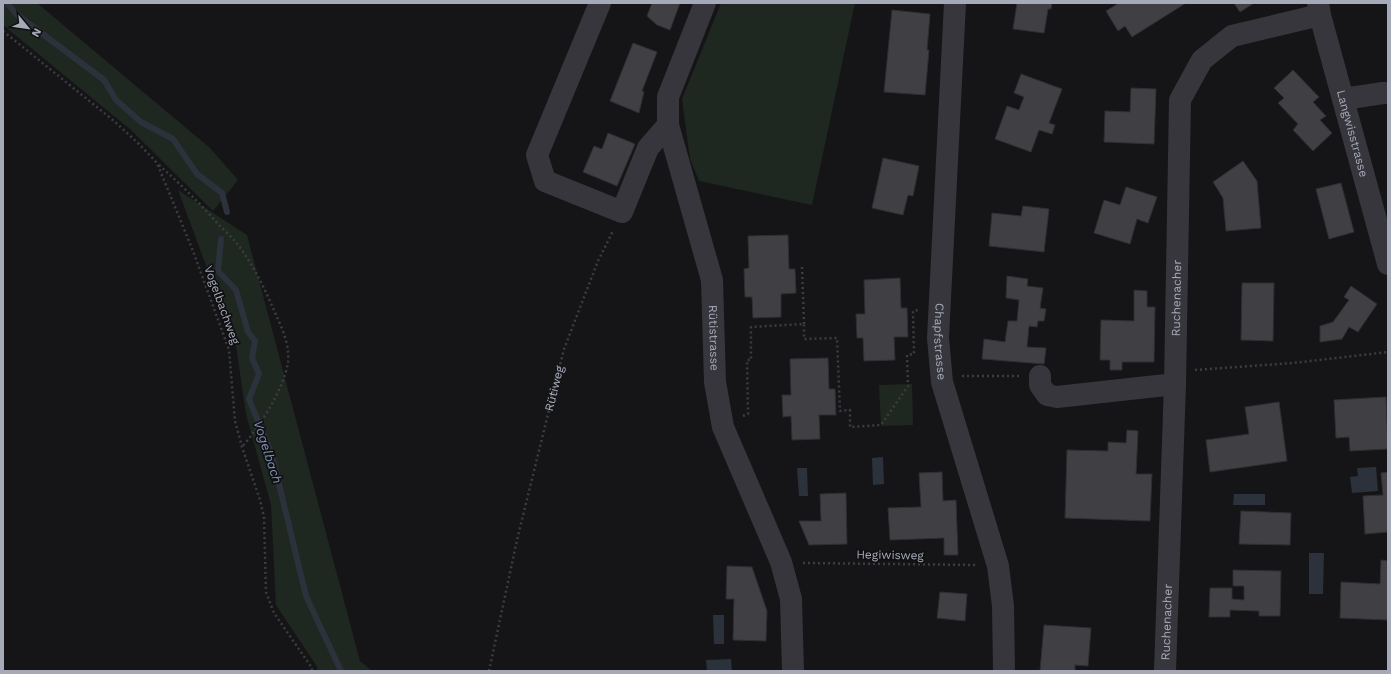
<svg xmlns="http://www.w3.org/2000/svg" width="1391" height="674" font-family="'Work Sans',sans-serif">
	<style>
		.green { fill: #1f2721 }
		.water { fill: #2b323b }
		.lines { fill: none; stroke-linecap: round; stroke-linejoin: round }
		.stream { stroke: #2b323b; stroke-width: 6 }
		.building { fill: #3f3f44; stroke: #2f2f33 }
		.path { stroke: #3c3d43; stroke-width: 2.5; stroke-dasharray: 2 3; stroke-linecap: butt }
		.minor { stroke: #36363c; stroke-width: 22 }
		.labels { text-anchor: middle; dominant-baseline: central; stroke-width: 3.5; stroke-linejoin: round; paint-order: stroke }
		.street-label { font-size: 12px; fill: #a6aab8; stroke: #101012 }
		.water-label { font-size: 13px; font-style: italic; fill: #7c93b4; stroke: #101012 }
	</style>
	<rect width="100%" height="100%" fill="#151517"/>
	<!-- green -->
	<path class="green" d="M3,3h34l173,145 28,32 -25,31 -82,-81 -128,-105z
		M721,3h134l-43,202 -113,-24 -9,-22 -8,-60z
		M178,190l69,45 113,426 12,10h-54l-2,-6 -40,-60 -5,-100 -25,-91 -10,-68z
		M912,384l1,41 -32,1 -2,-41z"/>
	<!-- water -->
	<path class="water" d="M883,457l1,27 -11,1 -1,-27z
		M1376,467l2,24 -26,2 -2,-16 8,-1 -1,-8z
		M797,468h10l1,28h-9z
		M1234,494h31v11h-32z
		M1309,553h15l-1,41h-14z
		M713,615h11v29h-10z
		M731,659l1,12h-25l-1,-11z"/>
	<g class="lines">
		<!-- stream -->
		<path class="stream" d="M7,3l9,11 88,66 12,20 25,22 32,17 24,35 25,19 5,19
			M221,239l-3,32 18,19 12,42 7,9 -3,17 7,16 -10,25 23,56 34,141 35,75"/>
	</g>
	<!-- building -->
	<path class="building" d="M652,3h28l-10,27 -13,-5 -10,-9z
		M1017,3h35l-1,6h-3l-4,24 -31,-4z
		M1119,3h67l-54,34 -7,-11 -7,5 -12,-20z
		M1234,3h20l-14,9z
		M892,10l38,4 -3,36h2l-4,45 -41,-3z
		M633,43l24,9 -15,39 2,1 -5,21 -29,-12z
		M1293,70l26,27 -6,5 13,14 -6,4 12,13 -19,18 -20,-21 5,-6 -20,-21 6,-5 -10,-10z
		M1021,74l41,15 -13,34 6,2 -3,9 -13,-4 -8,22 -36,-13 12,-33 12,4 5,-13 -10,-4z
		M1131,88l25,1 -2,55 -50,-2 1,-31 25,1z
		M608,133l27,11 -18,42 -34,-14 11,-26 8,3z
		M883,158l36,8 -6,30 -5,-1 -5,20 -31,-7z
		M1243,161l14,20 4,47 -35,3 -3,-33 -10,-16z
		M1341,183l13,49 -25,7 -13,-50z
		M1126,187l31,10 -9,26 -11,-4 -7,25 -36,-11 10,-33 16,5z
		M1023,206l26,3 -5,43 -55,-6 3,-33 29,3z
		M788,235l1,34h6l1,24 -15,1v23l-28,1 -1,-21h-7l-1,-28 5,-1 -1,-32z
		M1007,276l21,3 -1,7 16,2 -3,20 6,1 -2,12h-6l-1,6 -8,-1 -2,21 19,1 -2,16 -62,-5 2,-20 21,3 3,-21h9l2,-21 -13,-2z
		M900,278l1,30h6l1,29h-14l1,23 -31,1 -1,-23h-6l-1,-24h9l-1,-34z
		M1242,283h32l-1,58 -32,-1z
		M1351,286l26,18 -19,28 -9,-5 -7,12 -22,3v-16l13,-4 16,-22 -5,-3z
		M1134,290l13,1v16h8l-1,55h-32v8h-12v-10h-10l1,-40 33,1z
		M828,358l1,31h6l1,26h-17l1,24 -28,1 -1,-24 -8,1 -1,-22h9l-1,-36z
		M1386,397l2,52 -38,2 -1,-14 -13,1 -2,-38z
		M1279,402l8,59 -77,11 -4,-32 43,-6 -4,-27z
		M1127,430l11,1 -2,43h16l-2,47 -85,-3 2,-68 41,1v-9l18,1z
		M942,472l1,29 13,-1 2,55h-14v-17l-54,2 -2,-32 33,-1 -2,-34z
		M1388,472v60l-23,2 -2,-38 20,-1 -2,-22z
		M846,493l1,51 -38,1 -10,-24h22l-1,-27z
		M1241,511l50,2 -1,32 -51,-1z
		M1381,560l7,1v59l-48,-2 1,-36 39,2z
		M727,566l25,1 15,44 -1,30 -33,-1 1,-41h-8z
		M1233,570l48,1 -1,45h-21v-5l-29,-1v7h-21l1,-29h22v11l12,1v-14h-11z
		M940,592l27,2 -2,27 -28,-3z
		M1044,625l47,3 -3,38 -13,-1v6h-35z"/>
	<g class="lines">
		<!-- path -->
		<g class="path">
			<path d="M3,31l111,90 25,23 18,19 36,88 36,99 6,71 7,26 18,53 4,17 2,75 8,21 38,55v3"/>
			<path d="M159,165c20,18 40,37 58,58 7,7 15,14 21,22 16,21 28,46 38,70 6,13 14,31 12,47 -4,27 -28,64 -46,85"/>
			<path d="M802,267l2,57"/>
			<path d="M1195,370l98,-7 95,-11"/>
			<path d="M962,376h57"/>
			<path d="M743,416l5,-2 -1,-54h4v-33l53,-3v15l33,-1 3,73 10,-1v17l31,-2 27,-39 -1,-31 7,-1 -1,-43 6,-1"/>
			<path d="M803,563l173,2"/>
			<path id="s1" d="M489,671l28,-131 47,-191 34,-88 15,-30"/>
		</g>
		<!-- minor -->
		<g class="minor">
			<path d="M600,3l-63,152 8,26 77,31 26,-64 20,-23"/>
			<path id="s2" d="M705,3l-37,94v28l44,155 3,102 8,45 58,135 10,37 2,72"/>
			<path id="s3" d="M955,3l-17,335 4,44 56,184 5,40 1,65"/>
			<path id="s4" d="M1318,3l2,12 68,249"/>
			<path d="M1343,99l40,-6h5"/>
			<path d="M1040,376v9l7,10 10,2 118,-13"/>
			<path id="s5" d="M1165,671l10,-287 5,-284 22,-40 30,-24 88,-21"/>
		</g>
	</g>
	<g class="labels">
		<!-- street labels -->
		<g class="street-label">
			<text stroke="none"><textPath href="#s4" startOffset="135">Langwisstrasse</textPath></text>
			<text stroke="none"><textPath href="#s5" startOffset="373">Ruchenacher</textPath></text>
			<text transform="translate(222 305) rotate(70)">Vogelbachweg</text>
			<text stroke="none"><textPath href="#s2" startOffset="348">Rütistrasse</textPath></text>
			<text stroke="none"><textPath href="#s3" startOffset="339">Chapfstrasse</textPath></text>
			<text stroke="none"><textPath href="#s1" startOffset="290">Rütiweg</textPath></text>
			<text transform="translate(890 555) rotate(1)">Hegiwisweg</text>
			<text stroke="none"><textPath href="#s5" startOffset="49">Ruchenacher</textPath></text>
		</g>
		<!-- water labels -->
		<g class="water-label">
			<text transform="translate(268 452) rotate(72)">Vogelbach</text>
		</g>
	</g>
	<!-- border -->
	<rect width="1391" height="674" fill="none" stroke="#a6aab8" stroke-width="8"/>
	<!-- north arrow -->
	<g transform="translate(28 28) rotate(119)" stroke="#101012" stroke-width="3" paint-order="stroke">
	<path d="M0-3L7 15L0 10L-7 15Z" fill="#a6aab8"/>
	<text y="-6" font-size="11" font-weight="bold" text-anchor="middle" fill="#a6aab8">N</text>
	</g>
</svg>
